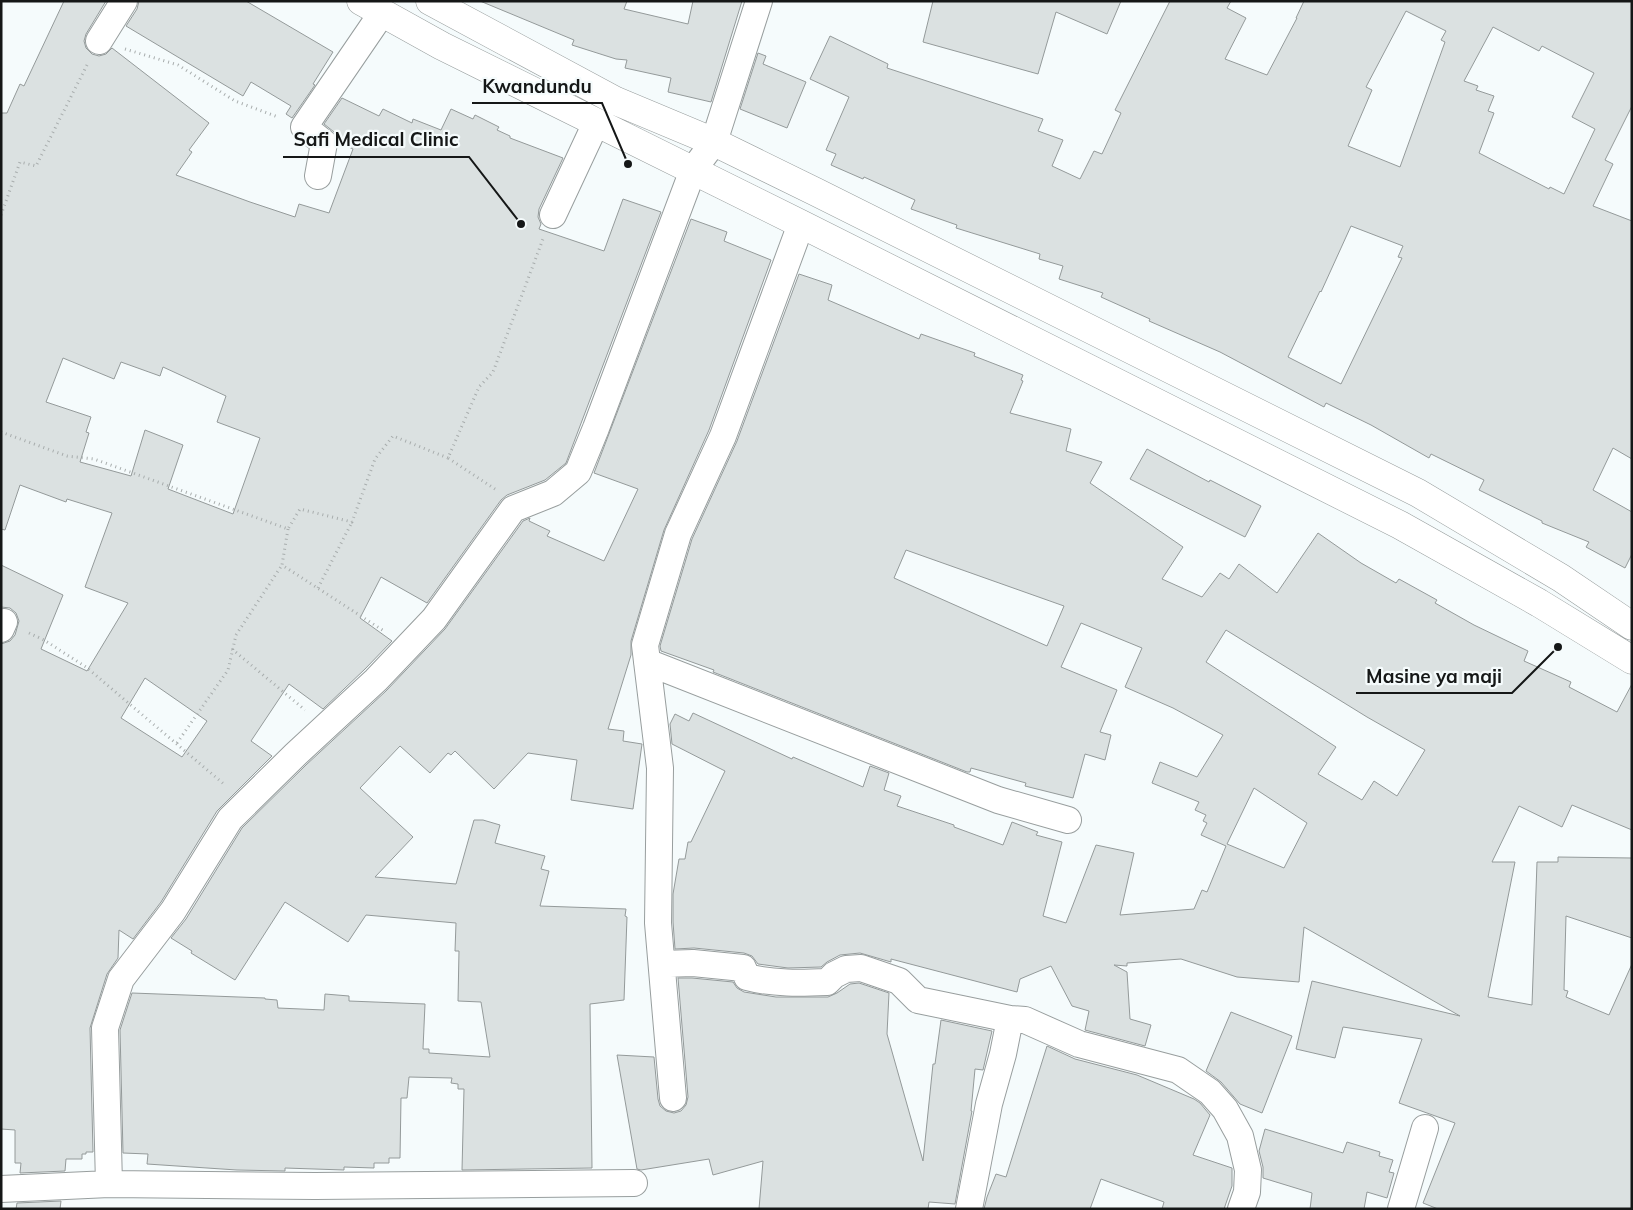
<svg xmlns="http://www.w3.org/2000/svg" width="1633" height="1210" font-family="Mulish,sans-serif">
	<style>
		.building { fill: #dbe1e1; stroke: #949a9a; fill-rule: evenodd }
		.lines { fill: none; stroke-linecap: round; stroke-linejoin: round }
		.minor-casing { stroke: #989e9e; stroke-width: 28 }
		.major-casing { stroke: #989e9e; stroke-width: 29 }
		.path { stroke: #a8adad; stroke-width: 3; stroke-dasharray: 1 4; stroke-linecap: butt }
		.minor { stroke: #fff; stroke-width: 26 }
		.major { stroke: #fff; stroke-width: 28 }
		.leader { fill: none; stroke: #151717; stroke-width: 2 }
		.callout-dot { fill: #151717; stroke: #f5fbfc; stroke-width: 2 }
		.callout-label { font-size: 19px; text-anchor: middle; font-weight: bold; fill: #151717; stroke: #f5fbfc; stroke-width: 4.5; stroke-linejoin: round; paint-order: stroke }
	</style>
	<rect width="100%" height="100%" fill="#f5fbfc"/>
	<!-- building -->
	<path class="building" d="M64,1h42l-20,33 -2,7 2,7 6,6 7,2 7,-2 6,-6 97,75 -20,27 3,2 -16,23 74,27 45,15 4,-13 30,9 24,-64 -15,-7v-5l-4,-5 -10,-8 18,-26 37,18 4,-7 29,14 1,-4 28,11 10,-21 22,10 2,-4 24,12 -2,3 13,6v2l53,20 -24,51 -1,8 3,7 -2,5 65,22 19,-52 38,13 -95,251 -21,17 -38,15 -6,5 -74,103 -46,-26 -21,41 32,23 -27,28 -42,40 -34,-25 -38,57 21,15 -55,55 -56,91 -28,37 -14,-9 -1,28 -11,16 -17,54 3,124h-7v2h-4v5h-16l-1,12 -45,2 1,-10h-6v-33l-14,-1v-485l9,-3 5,-6 4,-14 -3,-8 -6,-5 -9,-1v-42l62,30 -22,54 46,22 41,-68 -43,-16 27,-74 -45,-14 -1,3 -46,-17 -15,45 -4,-1v-416h6l13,-29 4,2zM63,358l51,21 7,-17 39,14 3,-9 63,29 -9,26 43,16 -27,76 -65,-25 15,-44 -38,-15 -14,46 -51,-14 9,-29 -3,-1 5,-15 -45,-15zM145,678l62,43 -25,36 -61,-39z
		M139,1h107l87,51 -20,32 2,1 -23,33 -6,-4 5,-8 -40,-24 -8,14 -117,-70 11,-17z
		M480,1h147l-3,8 64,15 5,-23h49l-31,101 -43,-10 3,-14 -46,-10 2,-8 -11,-1 -44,-14 2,-5z
		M933,1h188l-14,33 -51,-22 -18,62 -115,-32z
		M1170,1h61l-4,7 19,10 -21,41 42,16 30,-57h-1l8,-17h328v105l-27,54 8,4 -20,42 39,15v238l-19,-11 -20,42 39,22v42l-7,14 -39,-21 3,-5 -47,-19v-2l-63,-31 5,-10 -53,-26 -2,4 -58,-33 -45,-22 -2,4 -104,-55 -71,-31 1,-2 -49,-22 2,-4 -44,-14 4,-13 -24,-7 1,-5 -84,-26 1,-3 -46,-16 4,-9 -51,-23 -1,2 -32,-14 5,-11 -10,-4 23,-53 -39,-18 20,-43 58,28 -1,4 156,51 -5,12 25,9 -11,26 28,13 14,-28 8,3 19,-41 -6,-3zM1406,11l40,20 -5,9 4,2 -45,125 -52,-21 24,-56 -6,-3zM1493,27l46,24 3,-5 52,27 -22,44 23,12 -31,65 -14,-7 -1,2 -70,-36 15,-40 -6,-2 6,-15 -18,-6 2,-4 -14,-5zM1351,226l52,20 -5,11 4,1 -61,126 -53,-27 32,-66 1,1z
		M758,53l8,3 -3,8 43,18 -19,46 -47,-19z
		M691,219l36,13 -3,9 47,19 -62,170 -45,100 -33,111v14l-23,74 16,2 -1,10 19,3 -9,65 -62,-9 6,-40 -49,-7 -34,36 -39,-38 -4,4 -3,-2 -18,20 -30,-27 -40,42 53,49 -38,40 81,7 18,-64h9l17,5 -5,18 50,13 -4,13 8,2 -9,35 86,3 -1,7 2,1 -3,83 -34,4 2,164 -130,2 2,-81h-6v-5l-7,-1 1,-5 -43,-1 -2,21h-6l-1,60h-11v5h-15v5l-30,-1v3l-59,-2v3l-48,-1 -90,-6 1,-10 -25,-1 -3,-123 12,-37 133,5v1l12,1 1,8 46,2 1,-16 24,2v5l76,3 -2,45h6v4l61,4 -9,-55 -23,-1 1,-50h-4l1,-28 -90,-8 -18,27 -63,-40 -50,78 -44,-27 1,-2 -21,-13 15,-19 56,-91 64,-63 80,-74 59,-62 78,-108 7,-3 -1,3 21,10 -3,5 57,25 34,-72 -44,-16z
		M799,274l33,11 -4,15 91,39 2,-5 54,19 -1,3 49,19 -2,5 2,1 -13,32 61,16 -5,22 36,11 -12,21 93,64 -21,32 40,18 18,-24 9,6 10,-15 38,29 41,-60 43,30 35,20 3,-4 38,21 -2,3 39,22 54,26 -4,10 47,21 -2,5 48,25 15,-28v146l-60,-25 -10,22 -43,-21 -27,56h23l-27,135 44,8 5,-143h21v-5l74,1v80l-66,-22 -2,74 4,1 -2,6 43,18 23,-51v245h-194l-15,-6 32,-80 -56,-20 23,-64 -79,-12 -8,31 -39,-9 16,-68 148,35 -156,-89 -5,55 -62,-5 -56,-18 -54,4v3l-13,-1 13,7 3,47 21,6 -6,21 -60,-16 4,-19 -17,-5 -21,-40 -31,13 -3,13 -126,-33v3l-31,-9 -20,2 -13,7 -6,5 -33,1 -30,-4 -6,-8 -8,-3 -50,-5 -19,1 -2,-27v-28l6,-35h6l3,-17h3l34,-71 -53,-27 -2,-20 5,-10 14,7 4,-8 99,46 1,-2 70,30 7,-21 19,7 -5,17 17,6 -4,10 57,19v2l49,18 9,-23 26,10 -2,3 26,7 -19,74 23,7 30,-78 38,8 -14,62 74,-6 8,-19 5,2 19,-46 -25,-11 6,-12 -4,-2 3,-6 -11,-5 4,-8 -47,-19 8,-21 37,15 26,-42 -50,-27 -48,-21 17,-39 -61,-25 -20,44 56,23 -17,42 11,3 -6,25 -20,-6 -12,44 -48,-12 1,-3 -55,-15 -1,4h-3l-254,-100 1,-2 -53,-19 -1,-5 32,-107 45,-98zM906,550l158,56 -17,40 -153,-68zM1226,630l141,87 58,33 -28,46 -23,-15 -12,19 -44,-26 18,-27 -130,-85zM1254,788l53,35 -23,45 -57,-24z
		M1147,449l62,33 1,-2 51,26 -16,31 -115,-58z
		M678,978h14l41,4 4,6 7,4 32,5h52l9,-4 13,-9 9,-1 30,10 -2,41 36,127 10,-97h2l6,-44 51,11 -9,39 -8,-1 -4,42h1l-17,93 -26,-2 -1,7h-169l4,-48 -50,14 -4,-16 -68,11 -4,-1 -20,-114 37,2 4,42 2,7 6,5 8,2 7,-2 5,-6 2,-8z
		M1231,1012l61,24 -30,77 -22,-9 -19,-22 -15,-11z
		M1047,1046l28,13 62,16 57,24 6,4 10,12 -17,40 39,13v18l-8,23h-62l2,-7 -63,-23 -11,30h-106l3,-12 9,-23 10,3z
		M1265,1129l78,24 4,-11 33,10 -1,4 14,4 -4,12 5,1 -7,25 -20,-6 -3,17h-54l2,-16 -49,-15v-11l-4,-16z
		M61,1201l-1,8h-44l1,-6z"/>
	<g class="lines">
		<defs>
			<path id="minor" d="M99,41l25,-40
				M318,176l6,-33 -20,-16 78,-114
				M553,215l43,-92
				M1,629l3,-7
				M647,662l351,138 70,20
				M662,964l31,-1 50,5 4,9c25,7 55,6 80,5l7,-7 12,-6 15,-1 38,13 19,19 92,19 15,1 54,24 99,26 32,22 15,17 15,27 8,34 -1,22 -6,17
				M673,1098l-15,-175 2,-155 -15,-123 33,-111 45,-98 78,-212
				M109,1184l-4,-156 16,-49 52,-68 57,-92 66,-65 80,-74 58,-61 79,-110 40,-16 25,-21 18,-44 97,-258 21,-28 45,-141
				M1,1189l108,-5 206,2 319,-3
				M969,1209l20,-105 14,-50 7,-35
				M1401,1209l24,-81"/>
			<path id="major" d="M361,1l81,45 359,178 599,301 139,78 93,57
				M430,1l186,100 98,41 102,50 602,301 143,85 71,48"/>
		</defs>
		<!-- minor casing -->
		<use href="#minor" class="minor-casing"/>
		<!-- major casing -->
		<use href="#major" class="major-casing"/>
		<!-- path -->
		<path class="path" d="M125,49l53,16 57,36 43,16
			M1,215l19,-53 16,4 51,-101
			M1,432l66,24 27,3 194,70 12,-20 52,13 23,-63 18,-23 55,22
			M495,489l-47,-31 31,-71 14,-15 50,-133
			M288,529l-6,36 102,66
			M318,588l34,-66
			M29,633l15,7 42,27 139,118
			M232,649l73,61
			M177,743l51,-73 8,-35 46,-70"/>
		<!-- minor -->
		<use href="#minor" class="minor"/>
		<!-- major -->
		<use href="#major" class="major"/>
	</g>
	<!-- callouts -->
	<path class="leader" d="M628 164L602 103H472M521 224L469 157H283M1558 647L1512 693H1356"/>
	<g class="callout-dot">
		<circle cx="628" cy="164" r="5"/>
		<circle cx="521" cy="224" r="5"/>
		<circle cx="1558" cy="647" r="5"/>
	</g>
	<g class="callout-label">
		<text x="537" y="93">Kwandundu</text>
		<text x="376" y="146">Safi Medical Clinic</text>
		<text x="1434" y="683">Masine ya maji</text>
	</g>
	<!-- border -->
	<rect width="1633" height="1210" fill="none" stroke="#151717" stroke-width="5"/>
</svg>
